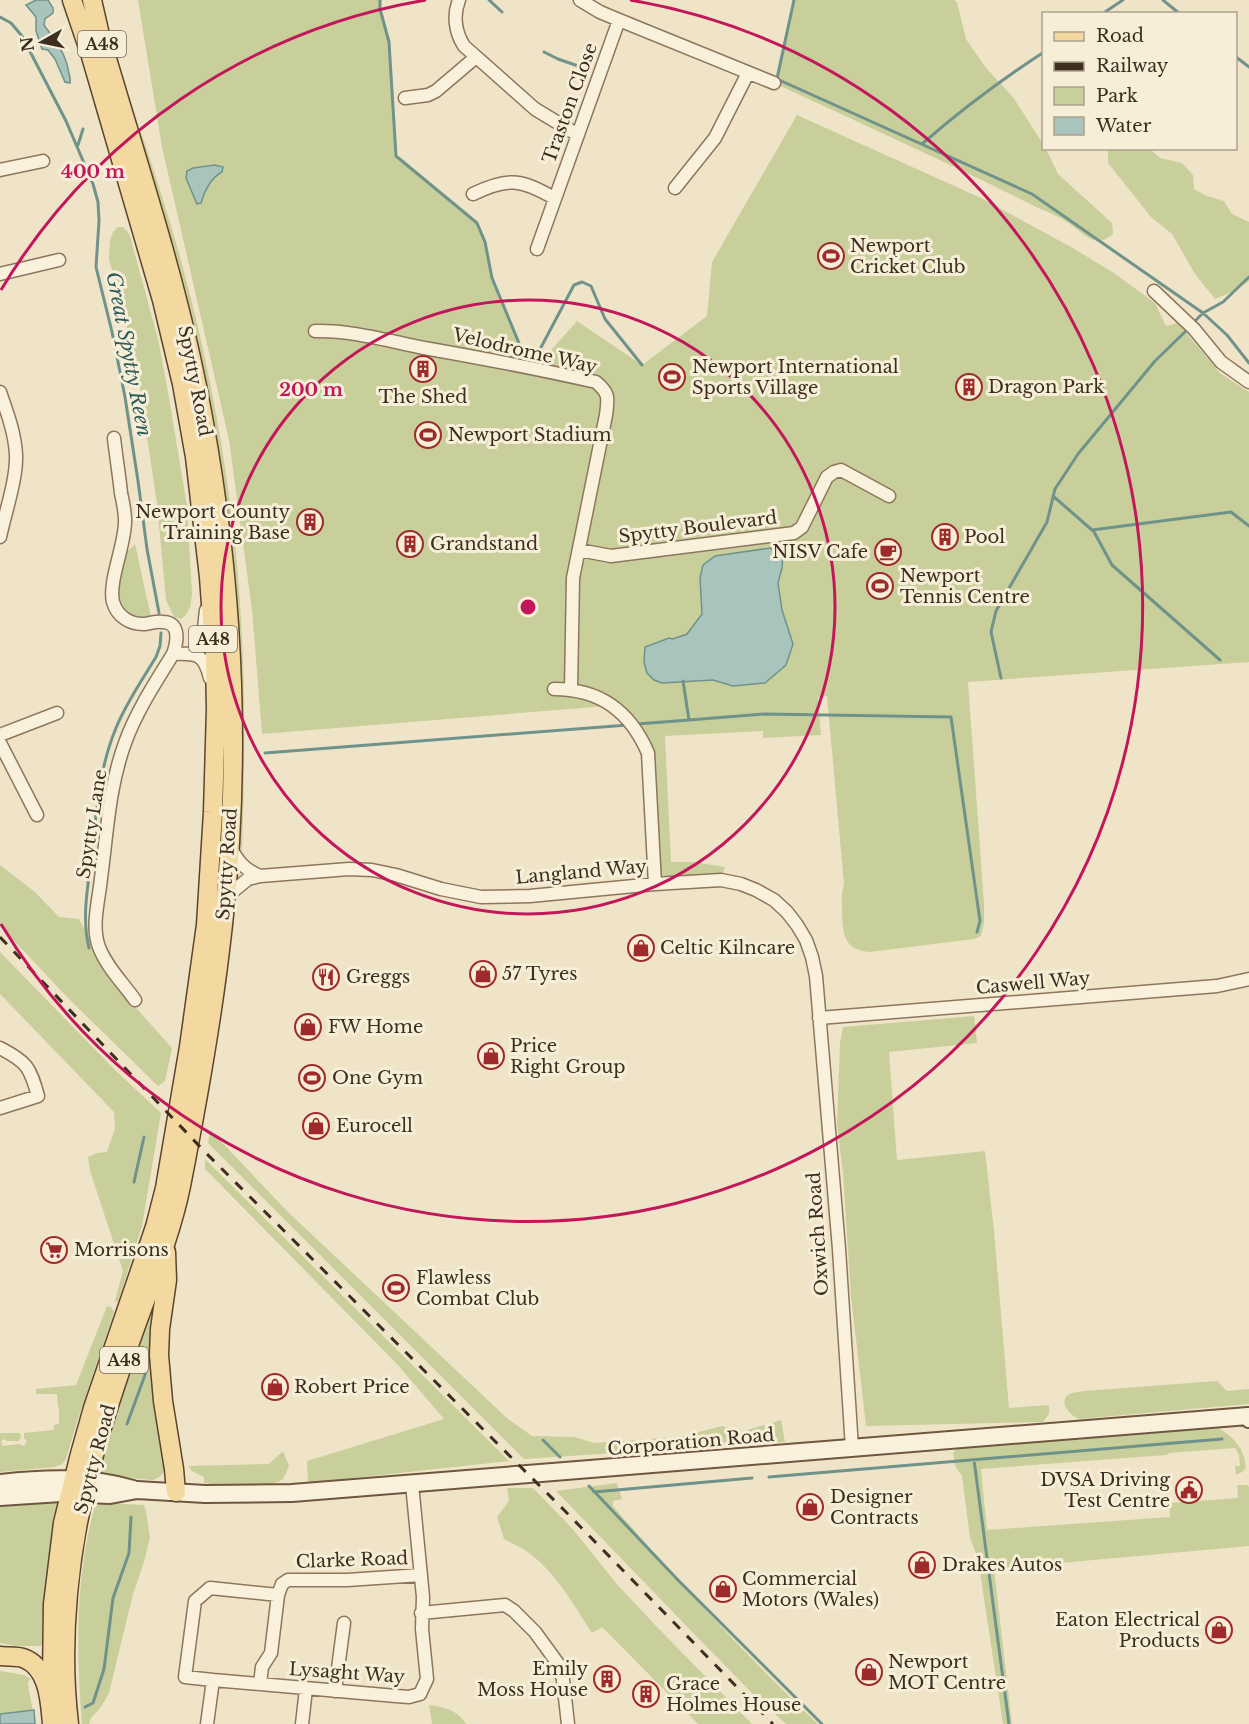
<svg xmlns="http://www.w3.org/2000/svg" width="1249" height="1724" font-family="'Libre Baskerville',serif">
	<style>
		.green { fill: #c9cf9b }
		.water { fill: #a9c4bc; stroke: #6f938a; stroke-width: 1.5 }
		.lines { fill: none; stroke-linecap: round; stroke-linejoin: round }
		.stream { stroke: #6f938a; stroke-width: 3 }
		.street-casing { stroke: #8d765c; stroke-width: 15 }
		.secondary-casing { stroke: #6f573f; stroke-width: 20 }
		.primary-casing { stroke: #5b4430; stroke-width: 21 }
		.street { stroke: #faf1dc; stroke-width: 12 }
		.secondary { stroke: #faf1dc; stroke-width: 16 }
		.primary { stroke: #f3d9a0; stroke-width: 18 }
		.rail { stroke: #3d2e20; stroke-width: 3; stroke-dasharray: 10 10; stroke-linecap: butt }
		.ring { fill: none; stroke: #c2185b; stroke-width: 3 }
		.labels { text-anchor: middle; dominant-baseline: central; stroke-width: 6; stroke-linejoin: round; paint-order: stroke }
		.shield { fill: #f7eed8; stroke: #756857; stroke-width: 1.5 }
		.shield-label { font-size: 16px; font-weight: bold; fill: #3d2e20 }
		.street-label { font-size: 18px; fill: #3d2e20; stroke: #f7eed8 }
		.poi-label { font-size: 18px; fill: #3d2e20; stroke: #f7eed8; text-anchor: start }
		.water-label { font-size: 20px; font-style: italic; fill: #2f5d5a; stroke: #f7eed8 }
		.centre { fill: #c2185b; stroke: #f7eed8; stroke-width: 3 }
		.ring-label { font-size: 18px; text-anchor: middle; font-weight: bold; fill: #c2185b; stroke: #f7eed8; stroke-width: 6; stroke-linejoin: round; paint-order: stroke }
	</style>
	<rect width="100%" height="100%" fill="#f0e4c8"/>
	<!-- green -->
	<path class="green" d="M138,0h242v9l9,33 7,114 81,67 8,19 7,36 29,70 -3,6 13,7 13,-3 33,-37 65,44 65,-49 5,-54 85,-147 184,83 90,49 43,26 41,30 11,23 12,-3 42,50 29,19v270l-281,20 16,222v19l-3,13 -7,3 -104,13c-26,-2 -27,-17 -28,-39 0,-10 -1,-19 2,-29l-17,-188 -9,1 3,38 -58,3v-7l-98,5 6,126h23l31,5 -4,11 -56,2 -7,-12 -6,-121 -32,-42 -358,29 -10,-124 -23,-170 -67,-293z
		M793,0h161l3,2 9,37 20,29 27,29 30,47 1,4 2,1 12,25 54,49 1,11c-19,17 -30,-2 -46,-12 -9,-6 -19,-10 -29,-14 -87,-44 -176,-84 -264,-125z
		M140,129c11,33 22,66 32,100 34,115 58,240 67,360 7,88 6,175 3,263l-2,-8 -2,-83 5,-35v-17l-8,-67 -98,-512z
		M1149,148l11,10 22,5 11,12 1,14 13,7 17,5 8,13 17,8v59l-15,10 -19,8 -20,-25 -23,-40 -21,-17 -43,-54v-14z
		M118,227h5l4,4 3,5 28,103 10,53 19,114 5,87c-1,11 -2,20 -11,26l-7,-2 -8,-17 -9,-96 -20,-134 -15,-65 -13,-46 1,-19 3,-8z
		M135,544l16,73c-9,2 -16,1 -23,-5 -17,-14 -7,-36 -3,-54l2,-6z
		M0,865l35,27 24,25 20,2 33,62 60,67 -7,33 -7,5 -89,-87 -69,-73z
		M0,952l115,118 46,43 -19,113 -24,76 -3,-1 8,-30 -33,-100 -2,-14 9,-4 10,-1 8,-24 -1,-16 -114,-118z
		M974,1016l3,27 -88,9 8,108 88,-9 9,80 15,177 40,-3v9l-6,8 -177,4 -15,-130 -8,-123 -6,-49 3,-81 3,-16z
		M210,1130l78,82 220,207 24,17 43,1 19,6 85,-6 43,-11 19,6 40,-12 4,22 -261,17 -316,-316z
		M205,1159l304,302 -201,22 -1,-22 137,-42 -47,-55 -192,-195z
		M156,1294l9,173c-2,8 -5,11 -13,13l-52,-5 -2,-3 11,-48z
		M107,1306l4,1 3,5 -38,113 -10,34 -4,5 -7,3 -55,5v-39h20l1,5 -2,3h-12l-4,-2 -2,3 2,4 16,-2 5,2 3,-5 -3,-3v-5l30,-3v-5l5,-1v-13l-1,-5 -1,-12h-21v-5l40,-4z
		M1217,1381l10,10 22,-2v15l-170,15c-8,-3 -21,-15 -11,-24 4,-3 11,-3 16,-4z
		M1216,1427c18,9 28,21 30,41l-4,4 -6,3 -1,-9h5l-1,-12 -4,-6 -66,5 -3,2 -185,14 6,61 183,-13 -1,-14 69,-5 -1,-13h10l2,2v59l-255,23 18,155h-9l-25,-165 -8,-21 -8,-62 -7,-10 -2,-13 4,-4z
		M283,1451l6,15c-2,4 -4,10 -6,13 -11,10 -64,6 -79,4v-6l-12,-6 -4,-5 81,-2z
		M617,1483l5,16 -9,2v5c65,75 132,149 205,218h-32l-35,-32 -50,-51 -145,-150z
		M507,1488h26l38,39 45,56 41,44 95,97h-54l-96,-97 -10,6c-18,-28 -36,-60 -63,-80 -7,-6 -17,-9 -25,-14l-7,-22 12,-16z
		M61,1499l-17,147h-28l-16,-3v-140z
		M105,1503l39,2 2,6 4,27 -6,24 -11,32 -24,99 -8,14 -10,11 -2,6h-7c-6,-72 -7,-148 13,-218z
		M0,1671l24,4 7,4 -3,3c1,15 6,28 7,42h-35z
		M429,1705c16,2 28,5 37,19h-34z"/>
	<!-- water -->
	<path class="water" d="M36,0h12l5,8v5l-8,6 -1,6c10,14 21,27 24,44 1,6 3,9 2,14l-5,-1 -10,-23 -7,-9 -6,-1 -6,-18v-14l-10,-12z
		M215,165l8,2 -1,5c-11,6 -18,19 -21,31l-4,1 -11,-26 1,-7 6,-3z
		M770,548l13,8 -1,12 -4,15 4,27 11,34 -7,21 -21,18 -32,3 -20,-6 -51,3 -8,-3 -7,-7 -3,-11 1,-15 24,-9 4,1 14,-5 15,-20 -2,-36 3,-13 12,-9z
		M34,1710l1,14h-35v-10z"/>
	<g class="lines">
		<!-- stream -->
		<path class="stream" d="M380,0v9l9,33 7,114 81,67 8,19 7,36 29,70 17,5 36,-68 8,-3 9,4 14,33 37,46
			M489,0l13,12
			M794,0l-17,79 255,115 171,119 20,-11 26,-25
			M1163,0l17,14
			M1102,14l21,-14
			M0,17l11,6 11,13 44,85 27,63 5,18 1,19 -3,46 16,65 13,65 13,84 9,68 12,64
			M544,52l14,7 23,8
			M1236,57l13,10
			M922,144c39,-34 79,-64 122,-92
			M78,145l5,-16
			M1193,323l10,-10 24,22 22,28
			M1053,496l39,34 139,-18 18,14
			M1093,530l19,35 108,95
			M1001,678l-10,-46 5,-21 51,-89 8,-33 23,-35 77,-93 34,-33
			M683,681l6,39 75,-6 187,3 29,204 -3,11
			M637,724l52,-4
			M265,753l363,-28
			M89,948c-7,-29 -2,-57 2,-86 5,-45 7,-91 25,-134 10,-25 26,-48 40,-71l4,-11 1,-13
			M134,1182l10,-45
			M127,1424l18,-49v-10
			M543,1440l17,17
			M974,1460l35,264
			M769,1477l453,-38
			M589,1486l89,94 144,144
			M594,1492l158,-14
			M85,1707l8,-4 11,-34 9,-71 16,-45 2,-36"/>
		<defs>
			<path id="street" d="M459,0c-6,15 -4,32 5,46l71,63 43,26
				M580,0l20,12 19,8 155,63
				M405,98l23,-3 8,-4 40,-34
				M0,170l43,-9
				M675,188l40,-50 33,-65
				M473,194c35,-17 48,-15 81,4
				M537,249l82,-229
				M0,274l59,-14
				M1154,291l40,38 27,33 28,20
				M315,331c36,-1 74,10 109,17 57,10 115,21 172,34 14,12 12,16 10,33l-33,163 -2,111
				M0,392c7,20 15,41 16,63 1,24 -11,58 -16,82
				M114,438c2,18 5,36 7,55 2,9 4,18 4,27 1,23 -17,61 -12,82 4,14 17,23 32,22 6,-1 12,-3 18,-2 18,0 14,21 10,32 23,-1 31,-1 37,24
				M579,550l32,6 183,-23 8,-6 25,-50 7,-5 7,-2 48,26
				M192,653c13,-9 12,-29 14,-43
				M554,689c46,0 76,22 94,64l7,131
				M0,735l57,-22
				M0,743l37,72
				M230,846c7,15 15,24 30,30
				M226,897l22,-18 12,-3 89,-7 23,1 24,5 45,14 40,8 49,-1 125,-12 66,-4 20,4 15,6 18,10 13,12 10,13 9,15 6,17 4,19 23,273 13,199
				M135,1000c-12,-17 -29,-34 -36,-53 -8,-21 0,-47 2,-69 6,-44 8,-92 24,-135 11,-31 30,-60 48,-89
				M819,1018l398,-32 32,-7
				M0,1048c27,14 30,19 38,48l-38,12
				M421,1613l84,-8 9,6 21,21 24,33 4,15 5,44
				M213,1680l-28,-3 10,-76 15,-13 68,7
				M260,1684l2,-17 9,-14 7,-58 4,-11 6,-4h59l74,-5
				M335,1691l9,-68
				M207,1724l6,-44 183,16 13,1 11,-3 7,-15 -5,-50 1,-32 -11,-113
				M302,1724l4,-35"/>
			<path id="secondary" d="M0,1483c44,-5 90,-7 133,6
				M0,1497l61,-4 49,2 27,-5 68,4 87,-1 956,-77 1,3"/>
			<path id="primary" d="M166,1252l1,28 -7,49 -1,26 4,46 11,68 2,23
				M0,1656c7,1 17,0 23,2 26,9 27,44 29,66
				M50,1699l2,-18 1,-77 10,-81 17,-69 13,-46 62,-181 10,-39 24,-141 17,-122 7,-113 3,-103 -1,-50 -6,-82 -14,-120 -13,-73 -20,-84 -72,-247 -18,-53
				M69,1724c-10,-84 0,-177 22,-258 10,-39 23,-77 36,-115 18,-53 43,-111 54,-165 22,-113 42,-228 49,-343 9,-153 -3,-307 -33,-457 -24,-119 -63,-234 -97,-351l-8,-35"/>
		</defs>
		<!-- street casing -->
		<use href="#street" class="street-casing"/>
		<!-- secondary casing -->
		<use href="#secondary" class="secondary-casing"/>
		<!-- primary casing -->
		<use href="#primary" class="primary-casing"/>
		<!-- street -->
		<use href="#street" class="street"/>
		<!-- secondary -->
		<use href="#secondary" class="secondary"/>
		<!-- primary -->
		<use href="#primary" class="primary"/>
		<!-- rail -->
		<path class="rail" d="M0,937l206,216 358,357 209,214"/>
	</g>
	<!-- distance rings -->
	<g class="ring">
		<circle cx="528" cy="607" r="307"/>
		<path d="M1 290A615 615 0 0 1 426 0M630 0A615 615 0 1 1 1 924"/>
	</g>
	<!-- icons -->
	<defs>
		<symbol id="stadium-ring" viewBox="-11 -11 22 22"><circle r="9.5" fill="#f7eed8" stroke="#9e2a2b" stroke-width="1.5"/><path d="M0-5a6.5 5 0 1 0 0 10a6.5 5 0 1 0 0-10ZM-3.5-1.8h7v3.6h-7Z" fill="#9e2a2b"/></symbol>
		<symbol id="building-ring" viewBox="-11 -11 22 22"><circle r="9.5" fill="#f7eed8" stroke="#9e2a2b" stroke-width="1.5"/><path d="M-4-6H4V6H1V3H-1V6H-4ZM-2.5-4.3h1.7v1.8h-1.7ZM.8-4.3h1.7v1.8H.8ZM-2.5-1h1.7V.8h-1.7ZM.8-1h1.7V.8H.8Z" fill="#9e2a2b"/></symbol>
		<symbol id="cafe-ring" viewBox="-11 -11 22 22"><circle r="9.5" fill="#f7eed8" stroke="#9e2a2b" stroke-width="1.5"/><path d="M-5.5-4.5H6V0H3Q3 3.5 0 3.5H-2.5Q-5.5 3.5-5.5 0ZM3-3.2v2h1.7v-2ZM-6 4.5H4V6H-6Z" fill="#9e2a2b"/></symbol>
		<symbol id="shop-ring" viewBox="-11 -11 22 22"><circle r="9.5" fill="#f7eed8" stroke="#9e2a2b" stroke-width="1.5"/><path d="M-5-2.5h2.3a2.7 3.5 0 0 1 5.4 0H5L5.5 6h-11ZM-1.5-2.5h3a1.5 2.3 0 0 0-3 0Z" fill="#9e2a2b"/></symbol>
		<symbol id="restaurant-ring" viewBox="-11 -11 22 22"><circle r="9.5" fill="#f7eed8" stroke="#9e2a2b" stroke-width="1.5"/><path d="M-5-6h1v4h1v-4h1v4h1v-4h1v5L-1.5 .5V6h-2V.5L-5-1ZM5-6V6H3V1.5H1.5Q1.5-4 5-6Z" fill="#9e2a2b"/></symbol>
		<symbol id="supermarket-ring" viewBox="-11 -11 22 22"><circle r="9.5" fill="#f7eed8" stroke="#9e2a2b" stroke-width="1.5"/><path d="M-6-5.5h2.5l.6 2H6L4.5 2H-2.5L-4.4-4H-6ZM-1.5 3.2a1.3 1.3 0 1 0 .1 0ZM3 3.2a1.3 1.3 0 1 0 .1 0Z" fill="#9e2a2b"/></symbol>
		<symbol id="civic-ring" viewBox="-11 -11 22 22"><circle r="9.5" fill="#f7eed8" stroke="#9e2a2b" stroke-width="1.5"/><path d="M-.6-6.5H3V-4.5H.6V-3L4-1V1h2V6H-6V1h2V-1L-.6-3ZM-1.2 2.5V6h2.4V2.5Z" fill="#9e2a2b"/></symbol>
	</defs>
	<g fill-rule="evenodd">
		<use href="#stadium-ring" x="816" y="241" width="30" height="30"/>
		<use href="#building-ring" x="408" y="354" width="30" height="30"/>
		<use href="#stadium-ring" x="657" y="362" width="30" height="30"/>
		<use href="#building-ring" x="954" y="372" width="30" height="30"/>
		<use href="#stadium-ring" x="413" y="420" width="30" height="30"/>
		<use href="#building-ring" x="295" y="507" width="30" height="30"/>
		<use href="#building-ring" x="930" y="522" width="30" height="30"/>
		<use href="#building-ring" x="395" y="529" width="30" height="30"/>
		<use href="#cafe-ring" x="873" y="537" width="30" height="30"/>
		<use href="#stadium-ring" x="865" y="571" width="30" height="30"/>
		<use href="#shop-ring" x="626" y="933" width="30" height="30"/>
		<use href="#shop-ring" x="468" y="959" width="30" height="30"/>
		<use href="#restaurant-ring" x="311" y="962" width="30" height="30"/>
		<use href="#shop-ring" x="293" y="1012" width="30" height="30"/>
		<use href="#shop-ring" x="476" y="1041" width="30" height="30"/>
		<use href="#stadium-ring" x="297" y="1063" width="30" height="30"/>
		<use href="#shop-ring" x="301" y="1111" width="30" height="30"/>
		<use href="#supermarket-ring" x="39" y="1235" width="30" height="30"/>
		<use href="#stadium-ring" x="381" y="1273" width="30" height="30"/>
		<use href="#shop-ring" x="260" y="1372" width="30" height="30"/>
		<use href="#civic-ring" x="1174" y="1475" width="30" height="30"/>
		<use href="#shop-ring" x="795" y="1492" width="30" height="30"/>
		<use href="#shop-ring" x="907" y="1550" width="30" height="30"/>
		<use href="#shop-ring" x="708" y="1574" width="30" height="30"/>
		<use href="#shop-ring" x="1204" y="1615" width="30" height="30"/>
		<use href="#shop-ring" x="854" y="1657" width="30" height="30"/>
		<use href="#building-ring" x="592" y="1664" width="30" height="30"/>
		<use href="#building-ring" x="631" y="1679" width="30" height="30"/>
	</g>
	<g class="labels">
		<!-- shield labels -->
		<g class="shield">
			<rect x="78" y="31" width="48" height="26" rx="4.5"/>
			<rect x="189" y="626" width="48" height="26" rx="4.5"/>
			<rect x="100" y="1347" width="48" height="26" rx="4.5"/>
		</g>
		<g class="shield-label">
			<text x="102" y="44">A48</text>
			<text x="213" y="639">A48</text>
			<text x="124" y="1360">A48</text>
		</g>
		<!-- street labels -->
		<g class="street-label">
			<text transform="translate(570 103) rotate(-70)">Traston Close</text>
			<text transform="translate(525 351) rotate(13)">Velodrome Way</text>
			<text transform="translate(195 381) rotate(79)">Spytty Road</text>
			<text transform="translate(698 527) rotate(-7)">Spytty Boulevard</text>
			<text transform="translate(92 824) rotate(-81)">Spytty Lane</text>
			<text transform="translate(227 864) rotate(-86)">Spytty Road</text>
			<text transform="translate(581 872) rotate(-5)">Langland Way</text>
			<text transform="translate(1033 983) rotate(-5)">Caswell Way</text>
			<text transform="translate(818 1234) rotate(-94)">Oxwich Road</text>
			<text transform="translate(691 1442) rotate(-5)">Corporation Road</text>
			<text transform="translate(95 1459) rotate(-75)">Spytty Road</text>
			<text transform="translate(352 1560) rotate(-2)">Clarke Road</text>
			<text transform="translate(347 1673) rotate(4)">Lysaght Way</text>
		</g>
		<!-- poi labels -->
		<g class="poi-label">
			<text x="850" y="246">Newport<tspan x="850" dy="21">Cricket Club</tspan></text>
			<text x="692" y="367">Newport International<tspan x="692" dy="21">Sports Village</tspan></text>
			<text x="988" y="387">Dragon Park</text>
			<text x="423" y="397" text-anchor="middle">The Shed</text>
			<text x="448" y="435">Newport Stadium</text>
			<text x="290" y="512" text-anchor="end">Newport County<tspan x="290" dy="21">Training Base</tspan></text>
			<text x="964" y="537">Pool</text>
			<text x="430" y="544">Grandstand</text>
			<text x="868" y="552" text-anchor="end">NISV Cafe</text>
			<text x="900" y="576">Newport<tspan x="900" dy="21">Tennis Centre</tspan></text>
			<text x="660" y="948">Celtic Kilncare</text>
			<text x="502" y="974">57 Tyres</text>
			<text x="346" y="977">Greggs</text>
			<text x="328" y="1027">FW Home</text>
			<text x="510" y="1046">Price<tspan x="510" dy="21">Right Group</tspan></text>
			<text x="332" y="1078">One Gym</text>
			<text x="336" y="1126">Eurocell</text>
			<text x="74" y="1250">Morrisons</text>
			<text x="416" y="1278">Flawless<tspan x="416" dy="21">Combat Club</tspan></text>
			<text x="294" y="1387">Robert Price</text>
			<text x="1170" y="1480" text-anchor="end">DVSA Driving<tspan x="1170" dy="21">Test Centre</tspan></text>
			<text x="830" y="1497">Designer<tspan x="830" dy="21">Contracts</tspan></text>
			<text x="942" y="1565">Drakes Autos</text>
			<text x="742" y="1579">Commercial<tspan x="742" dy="21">Motors (Wales)</tspan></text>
			<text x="1200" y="1620" text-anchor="end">Eaton Electrical<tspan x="1200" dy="21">Products</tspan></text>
			<text x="888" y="1662">Newport<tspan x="888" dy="21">MOT Centre</tspan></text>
			<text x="588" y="1669" text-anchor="end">Emily<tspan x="588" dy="21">Moss House</tspan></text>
			<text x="666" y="1684">Grace<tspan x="666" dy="21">Holmes House</tspan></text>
		</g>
		<!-- water labels -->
		<g class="water-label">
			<text transform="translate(129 354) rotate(79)">Great Spytty Reen</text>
		</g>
	</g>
	<circle cx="528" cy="607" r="9" class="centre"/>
	<g class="ring-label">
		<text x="93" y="178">400 m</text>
		<text x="311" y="396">200 m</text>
	</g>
	<!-- legend -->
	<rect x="1042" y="12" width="195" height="138" fill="#f7eed8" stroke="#ada18e" stroke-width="1.5"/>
	<rect x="1054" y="32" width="30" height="9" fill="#f3d9a0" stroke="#ada18e" stroke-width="1.5"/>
	<text x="1096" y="42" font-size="18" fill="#3d2e20">Road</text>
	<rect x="1054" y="62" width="30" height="9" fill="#3d2e20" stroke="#ada18e" stroke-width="1.5"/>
	<text x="1096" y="72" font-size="18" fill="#3d2e20">Railway</text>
	<rect x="1054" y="87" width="30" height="18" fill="#c9cf9b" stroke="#ada18e" stroke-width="1.5"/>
	<text x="1096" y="102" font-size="18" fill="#3d2e20">Park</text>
	<rect x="1054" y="117" width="30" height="18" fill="#a9c4bc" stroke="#ada18e" stroke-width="1.5"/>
	<text x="1096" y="132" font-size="18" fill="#3d2e20">Water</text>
	<!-- north arrow -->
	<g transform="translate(42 42) rotate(261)" stroke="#f7eed8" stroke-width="4.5" paint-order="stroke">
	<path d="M0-4.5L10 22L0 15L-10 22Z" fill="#3d2e20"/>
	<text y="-9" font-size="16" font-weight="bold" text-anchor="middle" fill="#3d2e20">N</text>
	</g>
</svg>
